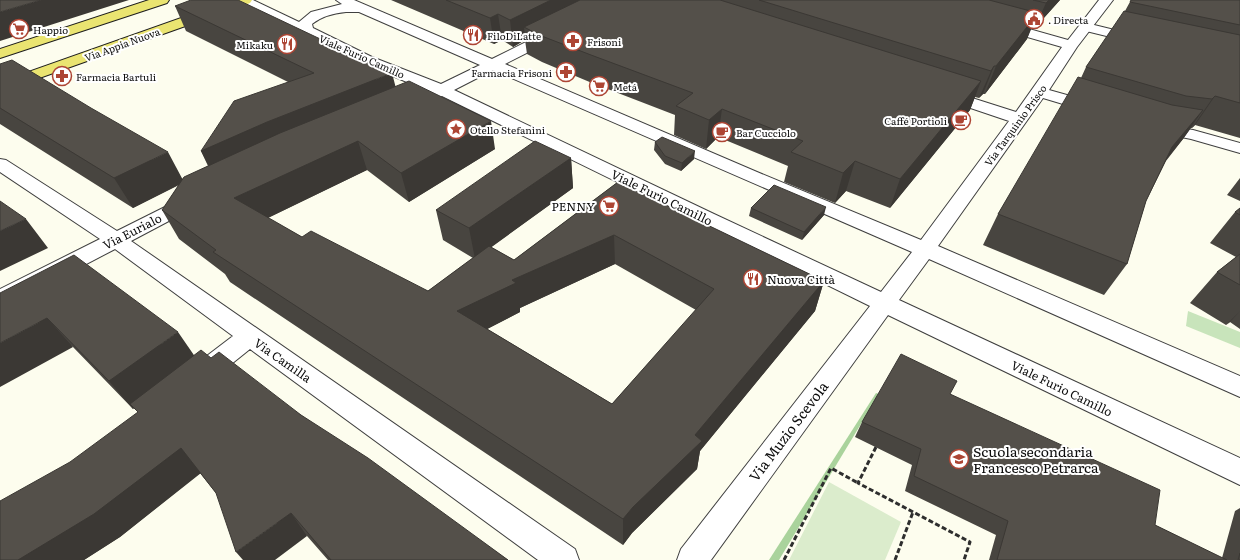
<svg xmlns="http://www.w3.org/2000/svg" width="1240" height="560" font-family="Literata,serif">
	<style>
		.green { fill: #c8e4bb }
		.forest { fill: #aad39c }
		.pitch { fill: #dbeccc }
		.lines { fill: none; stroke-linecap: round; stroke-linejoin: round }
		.pedestrian-casing { stroke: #3f3f3f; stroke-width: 2 }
		.minor-casing { stroke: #3f3f3f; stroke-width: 2 }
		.primary-casing { stroke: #1d1d1d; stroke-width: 2 }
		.path { stroke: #2e2e2e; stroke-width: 3; stroke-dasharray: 5 2.5; stroke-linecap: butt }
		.pedestrian { fill: #fff; fill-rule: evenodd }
		.minor { fill: #fff; fill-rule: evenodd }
		.primary { fill: #eae471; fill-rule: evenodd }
		.wall { fill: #484540; fill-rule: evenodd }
		.shaded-wall { fill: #3b3834 }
		.building { fill: #54504a; stroke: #3b3834; fill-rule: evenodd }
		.labels { text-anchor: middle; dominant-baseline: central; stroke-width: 4; stroke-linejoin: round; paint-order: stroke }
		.far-poi-label { font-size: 10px; fill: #0c0c0c; stroke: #fff; text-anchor: start }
		.far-street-label { font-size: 10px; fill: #0c0c0c; stroke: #fff }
		.street-label { font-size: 12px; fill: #0c0c0c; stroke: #fff }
		.poi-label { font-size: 12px; fill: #0c0c0c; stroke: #fff; text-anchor: end }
		.near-street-label { font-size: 14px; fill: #0c0c0c; stroke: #fff }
		.near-poi-label { font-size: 14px; fill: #0c0c0c; stroke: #fff; text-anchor: start }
	</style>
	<rect width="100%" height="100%" fill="#fdfdee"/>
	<!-- green -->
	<path class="green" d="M1188,311l52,21v16l-54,-22z"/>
	<!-- forest -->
	<path class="forest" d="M876,393l3,1 -100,166h-10z"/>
	<!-- pitch -->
	<path class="pitch" d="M829,482l72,40 -16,38h-96z"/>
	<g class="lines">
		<defs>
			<path id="pedestrian" d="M1086,23l53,13 2,3 -2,3 -4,1 -53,-13 -2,-3 2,-3z
				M1162,125l31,5 47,13v10l-49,-14 -34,-7 -2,-3 2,-3z"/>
			<path id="minor" d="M236,0h17l46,22 12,-10 31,-8 -6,-4h18l138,59 56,-28 5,-1 5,1 2,3 -2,3 -53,27 252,108 164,68 88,-119 -71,-24 -2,-3 2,-3 6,-2 6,2 66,21 46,-65 -66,-19 -2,-3 2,-3 5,-1 67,19 31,-40h14l-36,47 -28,43 50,14 2,4 -2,4 -6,1 -50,-15 -105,148 302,130v21l-311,-138 -30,41 341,158v27l-352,-170 -177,245h-34l4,-11 189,-243 -428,-210 -10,4 -6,-2 -2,-3 4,-4 -66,-28 -124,-60zM346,12h13l121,53 -39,19 -69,-27 -59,-29 -1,-4c10,-8 22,-11 34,-12zM493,70l419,182 -31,40 -167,-78 -260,-124z
				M0,159l6,1 111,71 68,-34 7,-2 7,2 3,4 -3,4 -68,36 444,308 4,11h-41l-288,-211 -41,33 -9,3 -9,-3 -4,-7 4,-7 42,-32 -118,-87 -107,56 -8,2v-18l100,-50 -100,-67z"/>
			<path id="primary" d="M149,0h20l-2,3 -167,55v-9z
				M232,0h20l-2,3 -250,89v-10z"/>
		</defs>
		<!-- pedestrian casing -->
		<use href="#pedestrian" class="pedestrian-casing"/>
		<!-- minor casing -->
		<use href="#minor" class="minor-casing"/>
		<!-- primary casing -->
		<use href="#primary" class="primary-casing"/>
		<!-- path -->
		<path class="path" d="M876,447l-18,36 112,59 -6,18
			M784,560l47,-92 27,15
			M895,560l18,-48"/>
		<!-- pedestrian -->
		<use href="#pedestrian" class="pedestrian"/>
		<!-- minor -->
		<use href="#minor" class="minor"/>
		<!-- primary -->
		<use href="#primary" class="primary"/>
	</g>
	<!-- wall -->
	<path class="wall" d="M391,0h669l-26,29 -3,-1 -4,11 -42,55h-2l-4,4 -4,-1 -5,13 -80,98 -44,-17 -11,12 -51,-21 4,-16 -70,-29 -12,12 -32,-14 1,-20 -83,-32 -50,-21 -15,-8 -2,-14 -12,7 -11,-7 -8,4z
		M1131,0h109v138l-45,-13 -3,3h-1l-8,11 -17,22 -20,40 -19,63 -23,31 -121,-50 15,-31 83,-136 5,-11 39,-56z
		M175,6l221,81 99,62 -86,53 -42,-32 -99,48 34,19 126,54 45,-33 -30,-18 -7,-30 135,-52 2,30 -82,59 23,13 104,-78 206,99 -9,30 -115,140 -3,18 -65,64 -9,12 -393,-263 -5,-8 -46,-35 -17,-29 17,-25 -46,23 -133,-84v-60l182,115 26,-13 -7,-15 87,-69 -102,-51zM615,264l81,46 -84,94 -125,-75 33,-17v-4z
		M655,142l39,17 -13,12 -16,-7 -11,-14z
		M1240,178v23l-13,-6z
		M751,208l73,7 -22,25 -53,-24z
		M1240,208v121l-10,-7 -4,3 -36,-22 27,-31 19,-15 -26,-14 25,-31z
		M0,293l194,63 17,2 90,57 207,145h-180l-21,-24 -91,-43 -16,-20 -80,64 -36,23h-84l138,-148 -4,-4 -1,1 -60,-62z
		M950,394l205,131 67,33 13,-47 5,-3v52h-251l7,-25 -91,-44 7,-26 -57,-28 7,-15z"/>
	<!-- shaded-wall -->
	<path class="shaded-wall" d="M41,0h88l-129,41v-29z
		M551,0h28v12l-55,15 1,13 -12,7 -3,-27z
		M1049,0h11l-26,29 12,-26z
		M1038,13l-11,26 -42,55 11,-28z
		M498,14l4,26 -8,4 -4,-26z
		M994,66l-11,28 -4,4 12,-27z
		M392,73l7,27 -183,80 -15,-29 66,-29z
		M981,81l-11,29 -80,98 10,-29z
		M1215,96l-20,29 -3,3 20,-29z
		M722,109l-4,28 -12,12 3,-29z
		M1203,110l-20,29 -31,38 20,-30z
		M491,121l4,28 -86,53 -8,-29z
		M358,141l9,29 -118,57 -15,-29z
		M695,151l-1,8 -13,12 1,-8z
		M168,152l16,30 -51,26 -19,-30z
		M571,158l2,30 -98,71 -6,-31z
		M855,161l-9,30 -11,12 8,-30z
		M826,207l-2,8 -22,25 2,-8z
		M26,219l22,29 -48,23v-40z
		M614,235l1,29 -95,44v4l-56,29 -7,-30 55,-31z
		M824,281l-9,30 -115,140 -3,18 -65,64 -9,12v-26z
		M1240,311l-10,11 -4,3z
		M47,318l26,29 -73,40v-44z
		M178,332l20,29 -68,43 4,4 -1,1 -24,-28z
		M181,448l20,25 -81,64 -36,23h-66z
		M291,513l16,23 -32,24h-32l-7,-8z"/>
	<!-- building -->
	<path class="building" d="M0,0h41l-41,12z
		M191,0h47l154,73 -125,49 -66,29 33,-50 80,-28 -139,-67z
		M446,0h105l-41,20 -12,-6 -8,4z
		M580,0h140l261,81 -81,98 -45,-18 -12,12 -52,-21 12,-11 -81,-32 -13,11 -33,-14 17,-13 -102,-38 -52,-20 -15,-8z
		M759,0h230l49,13 -42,53h-2l-3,5z
		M1033,0h16l-3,3z
		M1131,0h109v25l-110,-23z
		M1124,11l116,24v68l-25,-7 -3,3 -26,-3 -100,-29z
		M12,60l79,48 77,44 -54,26 -114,-70v-44z
		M1078,77l94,28 31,5 -31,37 -26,54 -19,63 -129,-50z
		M409,81l82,40 -90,52 -43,-32 -124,57 68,39 9,-6 117,60 61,-45 25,14 104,-78 206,99 -129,154 7,6 -69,66 -10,12 -410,-267 3,-2 -54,-40 22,-33 96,-44zM614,235l100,54 -102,115 -155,-93 59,-28 -4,-3z
		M662,137l33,14 -13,12 -17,-7 -10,-14z
		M535,141l36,17 -102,70 -33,-18z
		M774,185l52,22 -22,25 -53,-24z
		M0,201l26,18 -26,12z
		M1240,208v7l-5,-3z
		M1240,254v31l-23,-13z
		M74,255l104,77 -69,49 -62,-63 -47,25v-50z
		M201,350l10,8 8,-6 82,63 67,43 140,102h-177l-40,-47 -55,39 -20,-59 -35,-45 -87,66 -76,46h-18v-59l70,-39 68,-50 -8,-8z
		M901,354l56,27 -7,13 210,96 -5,35 72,35h-230l11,-39 -94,-45 7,-27 -59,-27z
		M1240,553v7h-2z"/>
	<!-- icons -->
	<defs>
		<symbol id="civic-ring" viewBox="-11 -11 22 22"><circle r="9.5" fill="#fff" stroke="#ad4534" stroke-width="1.5"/><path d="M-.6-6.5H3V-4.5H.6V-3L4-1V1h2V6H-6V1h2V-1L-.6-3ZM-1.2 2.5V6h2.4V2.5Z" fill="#ad4534"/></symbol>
		<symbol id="supermarket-ring" viewBox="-11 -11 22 22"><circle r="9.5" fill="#fff" stroke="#ad4534" stroke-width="1.5"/><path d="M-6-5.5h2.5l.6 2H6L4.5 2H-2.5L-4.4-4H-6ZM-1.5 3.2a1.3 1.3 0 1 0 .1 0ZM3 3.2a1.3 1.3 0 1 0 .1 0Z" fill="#ad4534"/></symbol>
		<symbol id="restaurant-ring" viewBox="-11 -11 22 22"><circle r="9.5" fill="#fff" stroke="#ad4534" stroke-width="1.5"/><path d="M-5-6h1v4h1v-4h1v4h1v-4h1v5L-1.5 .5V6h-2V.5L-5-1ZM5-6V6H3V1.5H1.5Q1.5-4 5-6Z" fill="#ad4534"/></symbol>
		<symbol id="pharmacy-ring" viewBox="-11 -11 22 22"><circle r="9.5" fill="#fff" stroke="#ad4534" stroke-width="1.5"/><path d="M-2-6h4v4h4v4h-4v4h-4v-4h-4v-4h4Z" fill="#ad4534"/></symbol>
		<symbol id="cafe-ring" viewBox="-11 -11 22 22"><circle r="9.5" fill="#fff" stroke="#ad4534" stroke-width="1.5"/><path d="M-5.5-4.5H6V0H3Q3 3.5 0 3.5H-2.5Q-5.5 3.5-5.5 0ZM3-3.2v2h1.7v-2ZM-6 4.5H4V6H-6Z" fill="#ad4534"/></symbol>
		<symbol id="sight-ring" viewBox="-11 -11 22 22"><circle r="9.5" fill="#fff" stroke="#ad4534" stroke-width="1.5"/><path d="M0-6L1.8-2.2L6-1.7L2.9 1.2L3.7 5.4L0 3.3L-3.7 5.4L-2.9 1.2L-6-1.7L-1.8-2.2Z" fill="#ad4534"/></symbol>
		<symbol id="school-ring" viewBox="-11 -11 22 22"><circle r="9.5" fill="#fff" stroke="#ad4534" stroke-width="1.5"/><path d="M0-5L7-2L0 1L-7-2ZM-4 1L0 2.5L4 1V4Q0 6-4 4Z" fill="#ad4534"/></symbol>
	</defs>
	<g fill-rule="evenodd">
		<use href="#civic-ring" x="1023" y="8" width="22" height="22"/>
		<use href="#supermarket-ring" x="8" y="18" width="22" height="22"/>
		<use href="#restaurant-ring" x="462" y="24" width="22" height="22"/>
		<use href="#pharmacy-ring" x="562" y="30" width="22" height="22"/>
		<use href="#restaurant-ring" x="276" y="33" width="22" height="22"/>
		<use href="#pharmacy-ring" x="555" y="61" width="22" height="22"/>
		<use href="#pharmacy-ring" x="51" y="65" width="22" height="22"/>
		<use href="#supermarket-ring" x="588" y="75" width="22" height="22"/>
		<use href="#cafe-ring" x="950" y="109" width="22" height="22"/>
		<use href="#sight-ring" x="445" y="118" width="22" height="22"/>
		<use href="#cafe-ring" x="711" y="121" width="22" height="22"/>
		<use href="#supermarket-ring" x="598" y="195" width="22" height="22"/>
		<use href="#restaurant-ring" x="742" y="268" width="22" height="22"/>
		<use href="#school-ring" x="948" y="448" width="22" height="22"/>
	</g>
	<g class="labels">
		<!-- far-poi labels -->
		<g class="far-poi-label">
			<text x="1048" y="19">. Directa</text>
			<text x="33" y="29">Happio</text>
			<text x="487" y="35">FiloDiLatte</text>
			<text x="587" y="41">Frisoni</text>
			<text x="273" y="44" text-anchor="end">Mikaku</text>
			<text x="552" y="72" text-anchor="end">Farmacia Frisoni</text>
			<text x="76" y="76">Farmacia Bartuli</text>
			<text x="613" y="86">Metá</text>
			<text x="947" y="120" text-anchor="end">Caffé Portioli</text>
			<text x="470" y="129">Otello Stefanini</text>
			<text x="736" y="132">Bar Cucciolo</text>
		</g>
		<!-- far-street labels -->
		<g class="far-street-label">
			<text transform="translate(122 44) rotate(-20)">Via Appia Nuova</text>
			<text transform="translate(362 56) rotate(24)">Viale Furio Camillo</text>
			<text transform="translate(1015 125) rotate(-54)">Via Tarquinio Prisco</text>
		</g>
		<!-- street labels -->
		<g class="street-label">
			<text transform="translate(662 197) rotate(26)">Viale Furio Camillo</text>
			<text transform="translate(132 231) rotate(-27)">Via Eurialo</text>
			<text transform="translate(283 360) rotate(35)">Via Camilla</text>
			<text transform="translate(1062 388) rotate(26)">Viale Furio Camillo</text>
		</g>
		<!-- poi labels -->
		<g class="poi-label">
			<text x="595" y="206">PENNY</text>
			<text x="767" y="279" text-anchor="start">Nuova Città</text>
		</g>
		<!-- near-street labels -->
		<g class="near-street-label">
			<text transform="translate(788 431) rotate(-53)">Via Muzio Scevola</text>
		</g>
		<!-- near-poi labels -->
		<g class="near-poi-label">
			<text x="973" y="451">Scuola secondaria<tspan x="973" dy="16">Francesco Petrarca</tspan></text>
		</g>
	</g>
</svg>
